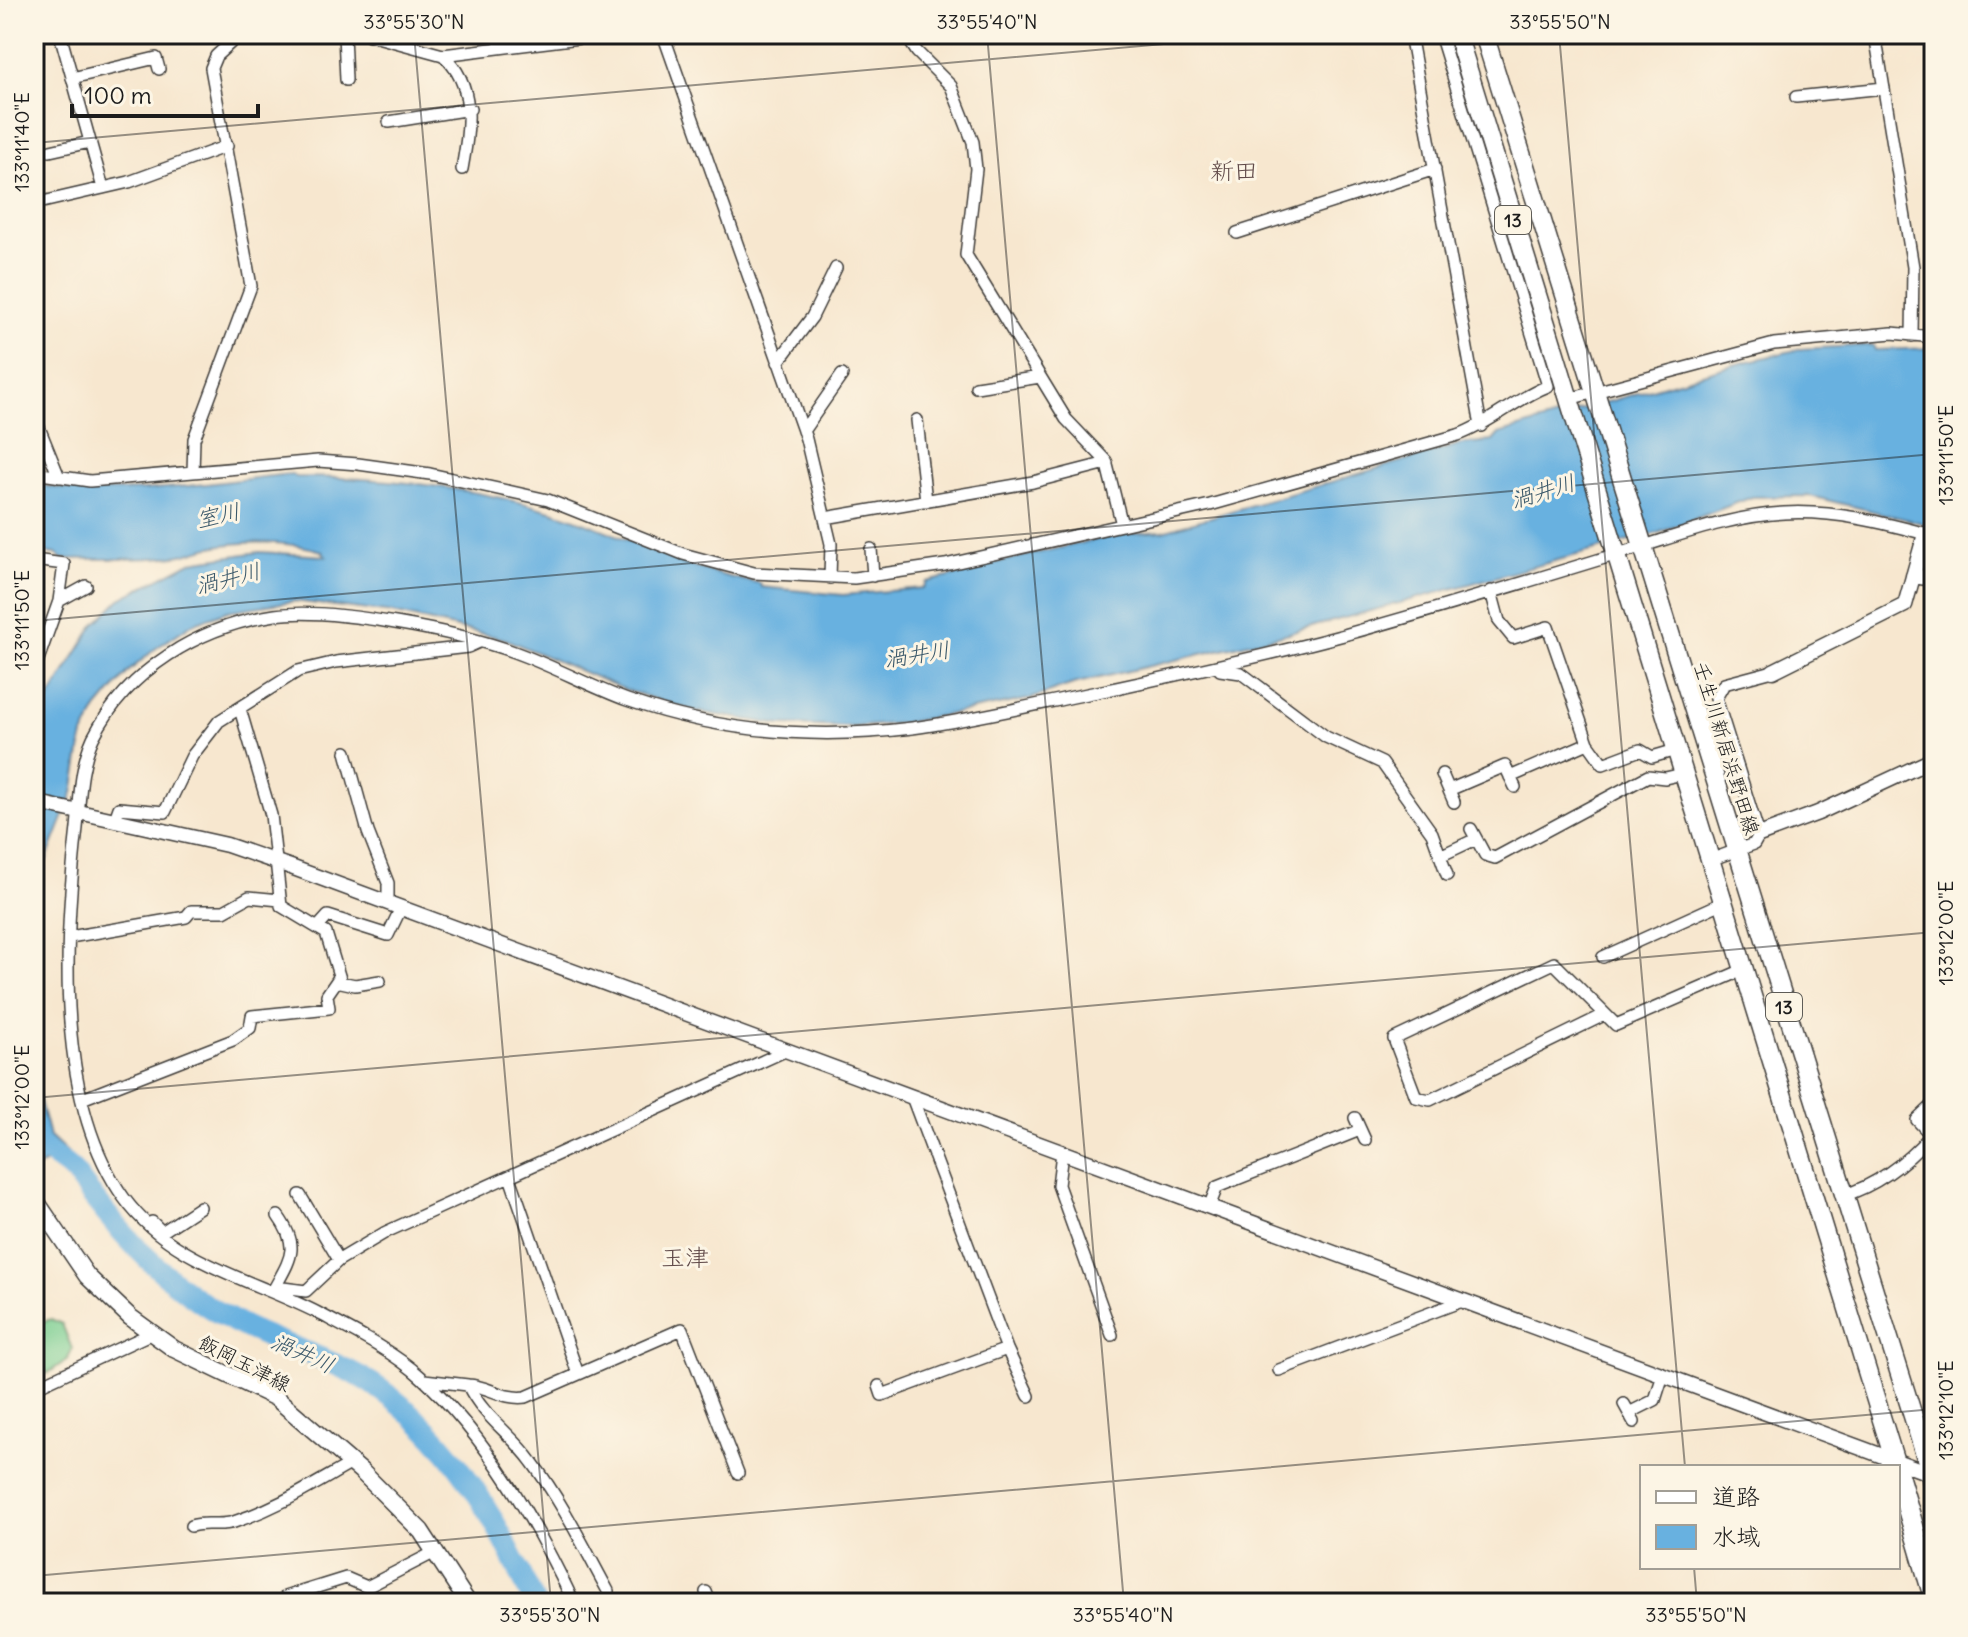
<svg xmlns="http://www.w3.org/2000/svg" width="1968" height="1637" font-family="Delius,'Klee One',sans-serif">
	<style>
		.green { fill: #78cd90; stroke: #4a7456; stroke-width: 2 }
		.water { fill: #68b1e0; stroke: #42667e; stroke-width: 2 }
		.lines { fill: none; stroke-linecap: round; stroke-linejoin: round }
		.river { stroke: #68b1e0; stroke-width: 22 }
		.minor-casing { stroke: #3d3a37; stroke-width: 14 }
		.tertiary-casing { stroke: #3d3a37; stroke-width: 17 }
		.secondary-casing { stroke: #3d3a37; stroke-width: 19 }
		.primary-casing { stroke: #3d3a37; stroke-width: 21 }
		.trunk-casing { stroke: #3d3a37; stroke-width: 23 }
		.minor { stroke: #fff; stroke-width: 11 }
		.tertiary { stroke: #fff; stroke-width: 14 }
		.secondary { stroke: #fff; stroke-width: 16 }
		.primary { stroke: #fff; stroke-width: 18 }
		.trunk { stroke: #fff; stroke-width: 20 }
		.ticks { fill: none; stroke: #1c1c1c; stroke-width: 2; stroke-opacity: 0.45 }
		.labels { text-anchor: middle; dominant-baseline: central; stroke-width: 6; stroke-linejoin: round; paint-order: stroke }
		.shield { fill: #fcf5e5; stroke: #5f5d58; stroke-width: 2 }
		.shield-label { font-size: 18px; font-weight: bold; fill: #1c1c1c }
		.street-label { font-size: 20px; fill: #1c1c1c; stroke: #fcf5e5 }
		.water-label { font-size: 22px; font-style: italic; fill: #3a586a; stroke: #fcf5e5 }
		.quarter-label { font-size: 24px; fill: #614b4a; stroke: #fcf5e5 }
		.neatline { fill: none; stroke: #1c1c1c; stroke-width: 3 }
		.ticks-label { font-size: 20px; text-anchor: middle; fill: #1c1c1c }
	</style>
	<rect width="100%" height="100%" fill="#fcf5e5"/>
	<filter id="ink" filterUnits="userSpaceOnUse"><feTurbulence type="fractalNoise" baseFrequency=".0125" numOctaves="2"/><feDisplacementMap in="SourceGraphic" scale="16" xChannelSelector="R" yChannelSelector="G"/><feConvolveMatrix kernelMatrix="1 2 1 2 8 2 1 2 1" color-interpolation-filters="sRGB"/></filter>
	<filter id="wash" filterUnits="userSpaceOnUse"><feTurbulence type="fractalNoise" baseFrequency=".006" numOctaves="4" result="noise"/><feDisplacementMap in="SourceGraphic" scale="32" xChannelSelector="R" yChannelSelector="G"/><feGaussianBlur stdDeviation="1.8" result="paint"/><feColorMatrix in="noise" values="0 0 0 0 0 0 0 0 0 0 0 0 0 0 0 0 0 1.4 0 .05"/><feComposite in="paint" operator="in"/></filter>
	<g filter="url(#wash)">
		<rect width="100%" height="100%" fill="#f7e7cf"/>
		<!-- green -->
		<path class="green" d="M51,1319l11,5 10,25 -4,10 -21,15 -5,-11 -8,-1v-27l4,-11z"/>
		<!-- water -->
		<path class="water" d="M1873,345l2,5 59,-2v178l-124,-30 -58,1 -94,36 -380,103 -205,48 -43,15 -127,24 -51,4 -71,-2 -87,-14 -68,-21 -121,-51 -112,-26 -99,-12 -66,10 -36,13 -37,25 -26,22 -32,38 -14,26 -10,58 -28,70 -11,66v-206l60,-98 26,-26 71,-37 68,-10 67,4 -4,-5c-35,-10 -75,-11 -111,-4 -13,2 -24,8 -36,9 -38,5 -75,2 -113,3l-6,-5 -22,-2v-68c85,17 173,-2 258,-10l3,3c85,0 171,9 253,33 73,21 135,62 212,73l1,4 82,8 80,-7 4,-6 56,-13 2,-4 136,-31 42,-3 298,-87 32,-3 6,-7 234,-69 67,-16z
			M34,1079l15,57 18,17 -33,16z"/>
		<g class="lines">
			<!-- river -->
			<path class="river" d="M34,1135c8,19 31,25 43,41 46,63 98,118 170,152 43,20 94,34 133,61 75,53 118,132 154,214"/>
		</g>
	</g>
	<g filter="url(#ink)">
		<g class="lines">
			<defs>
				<path id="minor" d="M60,34l43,154
					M344,34l2,46
					M366,34l77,21 169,-21
					M663,34l143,405 25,105 -1,34
					M905,34l12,18 34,34 22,56 3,27 -10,86 100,164 40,42 16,64
					M1410,34l71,392
					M1875,34l38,233 -1,69
					M443,55c34,31 26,74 19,114
					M72,78l84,-20 3,11
					M1796,97l88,-9
					M389,122l81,-13
					M50,151l40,-9
					M34,204l95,-22 98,-36
					M1237,233l198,-64
					M778,362l34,-45 24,-49
					M976,387l64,-10
					M1569,399l205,-55 118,-11 42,4
					M34,415l25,62
					M917,420l9,81
					M803,431l39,-56
					M193,472l1,-33 57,-153 -40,-218 5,-12 24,-22
					M34,473l56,8 228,-20 40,3 72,10 118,26 135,54 71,19 100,5 91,-13 265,-60 248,-70c33,-12 57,-36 90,-49l-108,-352
					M825,518l208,-36 74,-19
					M871,549l2,27
					M34,560l30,4 -5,37 -25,70
					M1491,591l8,30 14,17 35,-11 40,116 15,21 37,-14 12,7 24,-7
					M59,601l27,-15
					M1220,670l21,3 85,64 56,26 50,70 15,42
					M240,709l31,106 10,91 45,27 15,49 14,3 25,-4
					M346,752l22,80 20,51v20
					M1442,774l12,28
					M1510,777l78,-34
					M1449,790l56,-24 10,21
					M115,819l4,-11 46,4 27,-56 27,-35 79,-50 38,-9 132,-15 11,-5
					M1471,829l14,26 10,3 153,-82 17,2 18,-4
					M1442,855l34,-16
					M1710,860l44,-16 5,-9 -43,-137 8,-14 49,-13
					M319,926l9,-10 60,19 13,-27
					M70,937l116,-20 5,-6h33l25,-14 31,3
					M1603,957l119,-54
					M1604,1015l-174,85 -14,-3 -22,-58 160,-76 62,62 127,-55
					M912,1097l95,252 22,47
					M82,1099l151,-59 17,-12 2,-12 77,-8 -2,-13 11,-16
					M1934,1104l-17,16 17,18
					M1355,1118l10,22
					M1062,1153l-4,32 54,150
					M510,1177l68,197
					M300,1195l39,65
					M1842,1196c36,-11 64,-33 89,-61
					M1209,1207l8,-20 143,-57
					M152,1222l10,10 38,-25
					M275,1287l31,4 33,-31 47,-28 399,-181
					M273,1291c17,-32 28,-43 5,-75
					M1279,1370l183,-69
					M424,1380l44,5c15,32 44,49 64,77 30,40 52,85 76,129
					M468,1385c22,1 34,15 58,12l156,-68 56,144
					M879,1386l3,9 125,-46
					M34,1388l116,-54
					M1624,1404l10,18
					M1629,1413l26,-13 8,-25
					M191,1526c15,-5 28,1 43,-4 45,-15 77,-36 118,-59
					M706,1592l4,11
					M285,1597l61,-19 21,9 68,-35
					M574,1603c-38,-80 -86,-165 -153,-226 -28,-26 -69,-46 -103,-64 -68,-35 -147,-50 -194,-115 -69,-96 -60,-257 -47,-370 3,-30 3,-62 16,-90 35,-69 107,-112 182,-123 57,-8 184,17 239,37 39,14 75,34 113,48 92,32 189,40 285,28 65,-9 130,-25 195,-38 79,-17 159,-34 237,-55 98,-27 195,-57 293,-87 49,-15 95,-32 147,-35 51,-3 101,10 150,23"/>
				<path id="tertiary" d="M1913,576l21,3
					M1773,671l132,-66 20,-71
					M34,802l193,43 61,21 1646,609
					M1759,835l59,-22 116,-54"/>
				<path id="secondary" d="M34,1198l53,78 43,41 44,32 102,49 85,73 60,60 47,72"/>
				<path id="primary" d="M1457,34l437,1425
					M1484,34l447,1440"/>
				<path id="trunk" d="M1931,1474l3,11
					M1898,1475l36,122"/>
			</defs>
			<!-- minor casing -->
			<use href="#minor" class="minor-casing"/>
			<!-- tertiary casing -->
			<use href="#tertiary" class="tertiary-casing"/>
			<!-- secondary casing -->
			<use href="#secondary" class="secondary-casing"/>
			<!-- primary casing -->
			<use href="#primary" class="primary-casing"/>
			<!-- trunk casing -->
			<use href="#trunk" class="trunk-casing"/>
			<!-- minor -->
			<use href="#minor" class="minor"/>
			<!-- tertiary -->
			<use href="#tertiary" class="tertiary"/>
			<!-- secondary -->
			<use href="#secondary" class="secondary"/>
			<!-- primary -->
			<use href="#primary" class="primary"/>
			<!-- trunk -->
			<use href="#trunk" class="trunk"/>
		</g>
	</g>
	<!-- ticks -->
	<path class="ticks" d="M414,34l137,1569M987,34l137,1569M1559,34l126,1433M34,143l1245,-109M34,621l1900,-167M34,1098l1900,-166M1694,1567l3,36M34,1576l1900,-167"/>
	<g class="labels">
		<!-- shield labels -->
		<g class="shield">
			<rect x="1495" y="206" width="36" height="28" rx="6"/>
			<rect x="1766" y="993" width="36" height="28" rx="6"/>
		</g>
		<g class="shield-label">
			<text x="1513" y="220">13</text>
			<text x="1784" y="1007">13</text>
		</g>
		<!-- street labels -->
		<g class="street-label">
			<text transform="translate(1727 748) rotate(73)">壬生川新居浜野田線</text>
			<text transform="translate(245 1363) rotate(27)">飯岡玉津線</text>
		</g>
		<!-- water labels -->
		<g class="water-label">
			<text transform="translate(1543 491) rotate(-17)">渦井川</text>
			<text transform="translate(218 515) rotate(-12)">室川</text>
			<text transform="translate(228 578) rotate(-14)">渦井川</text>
			<text transform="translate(917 654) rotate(-9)">渦井川</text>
			<text transform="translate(303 1353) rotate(24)">渦井川</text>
		</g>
		<!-- quarter labels -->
		<g class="quarter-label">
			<text x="1234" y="170">新田</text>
			<text x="685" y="1257">玉津</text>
		</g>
	</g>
	<!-- margin -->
	<rect width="1968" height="1637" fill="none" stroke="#fcf5e5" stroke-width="88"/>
	<!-- legend -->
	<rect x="1640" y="1465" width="260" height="104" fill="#fcf5e5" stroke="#a29e95" stroke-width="2"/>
	<rect x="1656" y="1491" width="40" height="12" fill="#ffffff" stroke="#a29e95" stroke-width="2"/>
	<text x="1712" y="1505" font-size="24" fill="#1c1c1c">道路</text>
	<rect x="1656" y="1525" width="40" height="24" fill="#68b1e0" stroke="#a29e95" stroke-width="2"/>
	<text x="1712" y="1545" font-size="24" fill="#1c1c1c">水域</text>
	<!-- scale -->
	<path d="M72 104v12h186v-12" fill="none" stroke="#1c1c1c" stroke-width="4"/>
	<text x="84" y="104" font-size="24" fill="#1c1c1c" stroke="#fcf5e5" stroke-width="6" paint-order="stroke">100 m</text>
	<rect x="44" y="44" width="1880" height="1549" class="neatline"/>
	<g class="ticks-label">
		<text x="414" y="29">33°55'30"N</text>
		<text x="987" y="29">33°55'40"N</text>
		<text x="1560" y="29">33°55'50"N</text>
		<text transform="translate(22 142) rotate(-90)" y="7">133°11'40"E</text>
		<text transform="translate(1946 455) rotate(-90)" y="7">133°11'50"E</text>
		<text transform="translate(22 620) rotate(-90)" y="7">133°11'50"E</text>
		<text transform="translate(1946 933) rotate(-90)" y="7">133°12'00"E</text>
		<text transform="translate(22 1097) rotate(-90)" y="7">133°12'00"E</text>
		<text transform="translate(1946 1410) rotate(-90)" y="7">133°12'10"E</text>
		<text x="550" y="1622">33°55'30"N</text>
		<text x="1123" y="1622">33°55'40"N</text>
		<text x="1696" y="1622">33°55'50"N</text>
	</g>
</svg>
